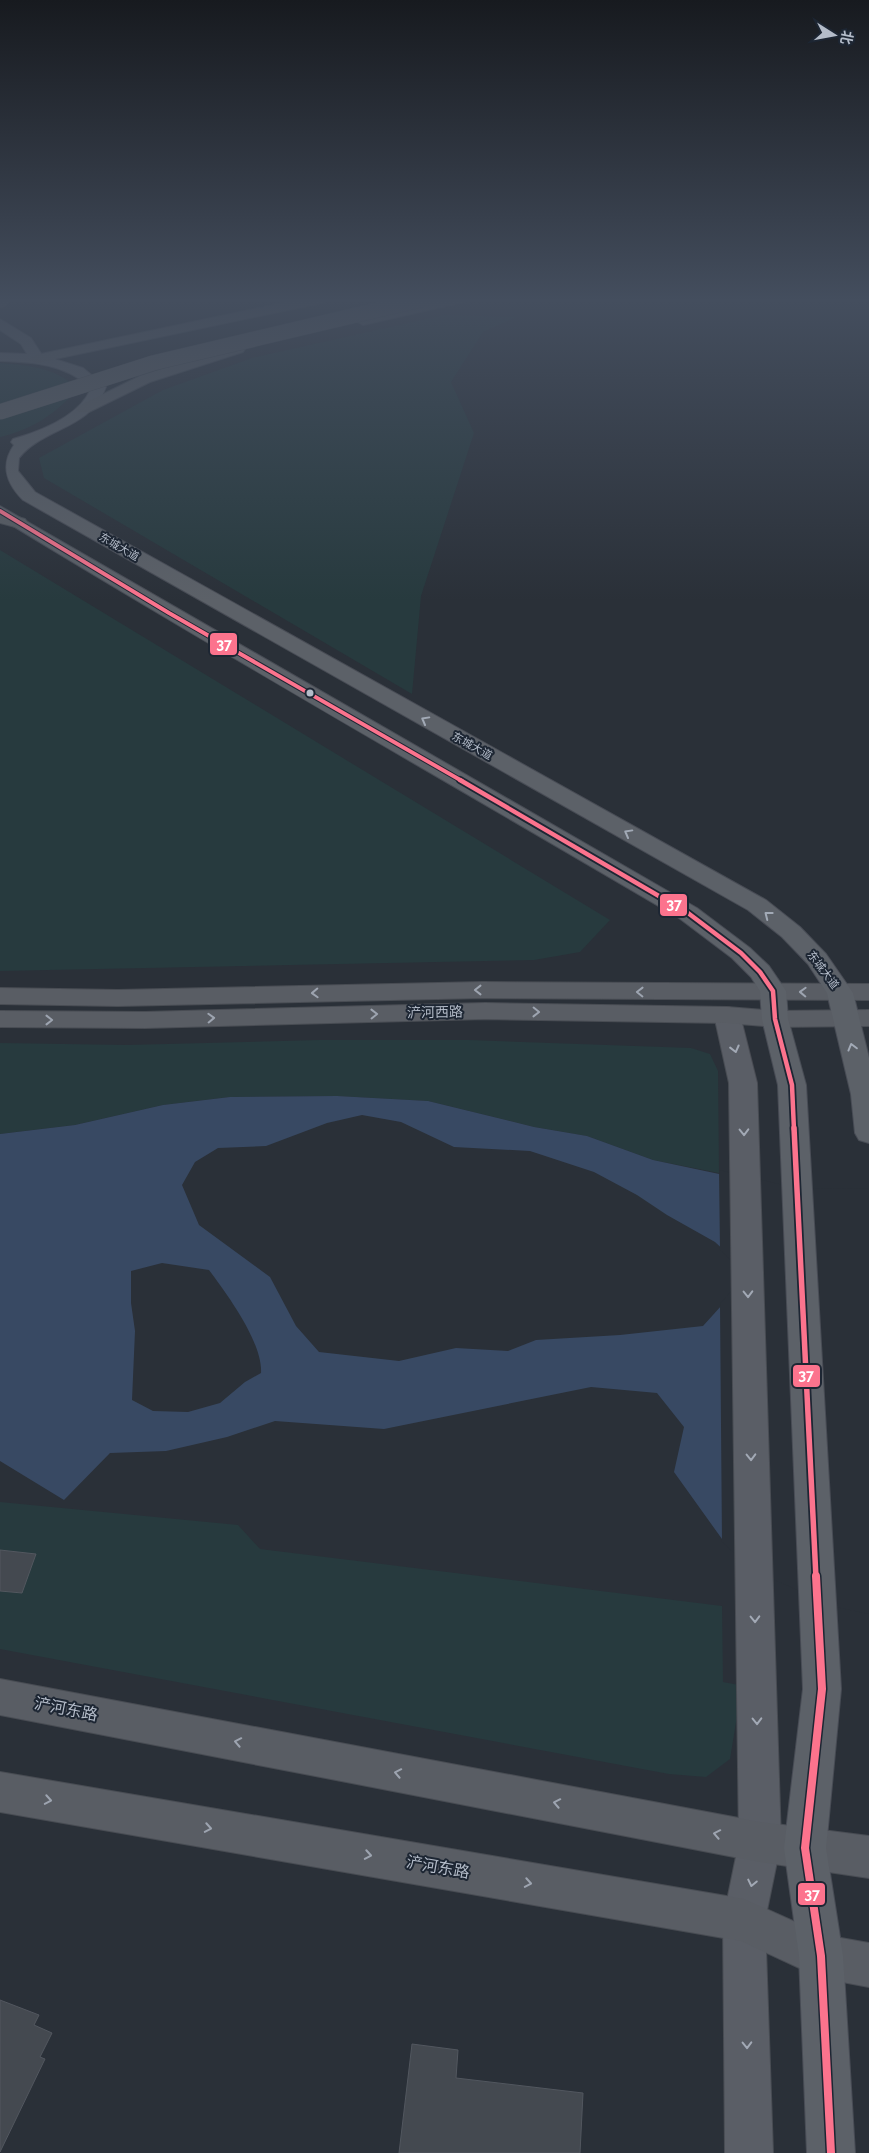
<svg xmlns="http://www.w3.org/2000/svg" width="869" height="2153" font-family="Raleway,'Noto Sans SC',sans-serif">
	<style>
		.green { fill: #273a3e }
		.water { fill: #384963; fill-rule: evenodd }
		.pier { fill: #2a3038 }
		.building { fill: #444950; stroke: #52575f }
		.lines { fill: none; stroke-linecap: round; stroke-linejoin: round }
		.tertiary-casing { stroke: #484c53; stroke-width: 2 }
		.secondary-casing { stroke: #484c53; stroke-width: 2 }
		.primary-casing { stroke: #484c55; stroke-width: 2 }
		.trunk-casing { stroke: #474c53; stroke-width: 2 }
		.tertiary { fill: #5a5e66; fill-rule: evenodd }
		.secondary { fill: #595d64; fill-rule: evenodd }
		.primary { fill: #5c6168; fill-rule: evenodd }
		.trunk { fill: #5b5f64; fill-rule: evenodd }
		.trunk-bridge-casing { stroke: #474c53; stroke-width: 16; stroke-linecap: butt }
		.trunk-bridge { stroke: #5b5f64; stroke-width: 15 }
		.bus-1-far3-casing { stroke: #1d2633; stroke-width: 6 }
		.bus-1-far2-casing { stroke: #1d2633; stroke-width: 8 }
		.bus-1-far1-casing { stroke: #1d2633; stroke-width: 9 }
		.bus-1-casing { stroke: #1d2633; stroke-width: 11 }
		.bus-1-far3 { stroke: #fc738d; stroke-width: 4 }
		.bus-1-far2 { stroke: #fc738d; stroke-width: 4.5 }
		.bus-1-far1 { stroke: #fc738d; stroke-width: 5.5 }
		.bus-1 { stroke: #fc738d; stroke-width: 8 }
		.oneway { stroke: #a2aab6 }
		.oneway2 { stroke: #9da4b0 }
		.oneway3 { stroke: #a2a9b5 }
		.bus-dot { fill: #b4bcc9; stroke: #1d2633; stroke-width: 2 }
		.labels { text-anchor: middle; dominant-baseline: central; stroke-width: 4; stroke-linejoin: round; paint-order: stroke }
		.far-street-label { font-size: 11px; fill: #b4bcc9; stroke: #1d2633 }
		.street-label { font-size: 14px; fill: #b4bcc9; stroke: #1d2633 }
		.near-street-label { font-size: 16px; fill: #b4bcc9; stroke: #1d2633 }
		.line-badge { stroke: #1d2633; stroke-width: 2 }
		.badge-label { font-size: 14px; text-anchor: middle; font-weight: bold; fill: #fff }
	</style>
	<rect width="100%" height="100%" fill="#2a3038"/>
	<!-- green -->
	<path class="green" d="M444,315l72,2 -33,15 -32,50 23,51 -53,163 -9,98 -368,-216 -5,-20 124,-68 89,-32z
		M0,363c24,2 53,4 72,21l-1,12c-21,22 -42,34 -71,41z
		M0,550l610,370 -30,32 -46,8 -534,11z
		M319,1040h150l222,8 19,6 8,17 1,102 -66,-13 -66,-24 -53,-9 -106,-26 -91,-5 -107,1 -67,8 -88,20 -75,9v-91l127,2z
		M0,1502l238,23 22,24 462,57 1,76 16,3 -2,31 -7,43 -24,18 -37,-3 -669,-125z"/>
	<!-- water -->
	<path class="water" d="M337,1096l91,5 106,26 53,9 66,24 142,30 -73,349 -48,-67 10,-45 -27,-34 -66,-6 -207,42 -109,-8 -48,16 -61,14 -56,2 -46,47 -64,-39v-327l75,-9 88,-20 67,-8zM362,1115l39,7 53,25 76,4 64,21 43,23 30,20 48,27 35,32 -47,52 -83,9 -84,5 -28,11 -52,-3 -57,13 -80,-9 -23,-26 -26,-49 -71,-52 -17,-40 13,-23 23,-14 48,-2 61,-23zM162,1263l47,7c18,24 54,73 52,103l-16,9 -25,21 -32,9 -35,-1 -21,-11 3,-69 -4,-28v-32z"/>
	<!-- pier -->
	<path class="pier" d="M719,1170l77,18 73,1v425l-33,-7 -82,-36 -32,-29 -2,-238 26,-30 -26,-24z"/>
	<!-- building -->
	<path class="building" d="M0,1550l36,4 -14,39 -22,-2z
		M0,2000l39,15 -5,10 18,8 -12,24 5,2 -45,93z
		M412,2044l46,6 -2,28 127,15 -3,60h-181z"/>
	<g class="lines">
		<defs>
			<path id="tertiary" d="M727,1007l9,2 4,6 17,68 24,759 -16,78 8,233h-48l-2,-233 16,-78 -10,-759 -15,-68 4,-6z"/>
			<path id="secondary" d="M483,982l386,2v16l-386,-2 -365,8 -118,-2v-16l118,2z
				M485,1003l242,4 48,4 94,-1v16l-94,1 -48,-4 -242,-4 -340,9 -145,-1v-16l145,1z
				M0,1679l760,143 109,14v42l-109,-16 -760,-147z
				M0,1772l744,127 80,36 45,8v44l-48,-9 -80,-37 -741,-129z"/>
			<path id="primary" d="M0,299h11l-6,7 -5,1z
				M0,319l31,19 11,17 41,13 23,19c-16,43 -62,40 -87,71l-1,13 17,21 731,408 34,27 26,27 27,39 16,65v85l-10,-3 -4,-7 -4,-39 -24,-101 -19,-29 -26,-27 -34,-27 -725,-410c-17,-17 -23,-35 -9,-55l-3,-3 2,-3c28,-8 67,-23 78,-51 -26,-24 -58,-26 -91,-27v-8l27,1 -6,-10 -21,-14z
				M0,506l697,402 53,40 19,18 17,25 2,28 18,66 35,604 -15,159 17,108 12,197h-48l-8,-197 -15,-108 19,-159 -25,-604 -16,-66 -2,-28 -9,-14 -19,-19 -53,-40c-226,-133 -455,-263 -679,-400z"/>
			<path id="trunk" d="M301,299h28l-7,4 -286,60 -7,-4 7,-4z
				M440,299h26l-2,3 -101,23 -7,-4 2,-3z
				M238,345l5,1 2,3 -2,3 -93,30 -61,30h-10l-3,-3 3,-3 61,-30z
				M0,512l25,7 3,4 -3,4 -6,1 -19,-5z"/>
		</defs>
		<!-- tertiary casing -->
		<use href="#tertiary" class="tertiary-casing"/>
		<!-- secondary casing -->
		<use href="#secondary" class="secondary-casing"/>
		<!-- primary casing -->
		<use href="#primary" class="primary-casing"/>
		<!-- trunk casing -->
		<use href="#trunk" class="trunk-casing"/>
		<!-- tertiary -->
		<use href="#tertiary" class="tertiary"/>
		<!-- secondary -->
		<use href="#secondary" class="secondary"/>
		<!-- primary -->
		<use href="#primary" class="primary"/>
		<!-- trunk -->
		<use href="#trunk" class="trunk"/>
		<defs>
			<path id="trunk-bridge" d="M0,412l153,-49 271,-64"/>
		</defs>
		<!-- trunk-bridge casing -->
		<use href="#trunk-bridge" class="trunk-bridge-casing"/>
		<!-- trunk-bridge -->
		<use href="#trunk-bridge" class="trunk-bridge"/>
		<defs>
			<path id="bus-1-far3" d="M0,511l169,102 293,168"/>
			<path id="bus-1-far2" d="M460,780l228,133 53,40 19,19 13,19 2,28 17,66 2,45"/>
			<path id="bus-1-far1" d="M794,1128l22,450"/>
			<path id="bus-1" d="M816,1576l6,113 -17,159 16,108 10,197"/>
		</defs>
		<!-- bus-1-far3 casing -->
		<use href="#bus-1-far3" class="bus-1-far3-casing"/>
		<!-- bus-1-far2 casing -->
		<use href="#bus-1-far2" class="bus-1-far2-casing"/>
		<!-- bus-1-far1 casing -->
		<use href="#bus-1-far1" class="bus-1-far1-casing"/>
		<!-- bus-1 casing -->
		<use href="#bus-1" class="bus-1-casing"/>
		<!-- bus-1-far3 -->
		<use href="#bus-1-far3" class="bus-1-far3"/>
		<!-- bus-1-far2 -->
		<use href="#bus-1-far2" class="bus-1-far2"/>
		<!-- bus-1-far1 -->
		<use href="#bus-1-far1" class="bus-1-far1"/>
		<!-- bus-1 -->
		<use href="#bus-1" class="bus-1"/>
	</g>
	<!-- one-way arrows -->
	<defs><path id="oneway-chevron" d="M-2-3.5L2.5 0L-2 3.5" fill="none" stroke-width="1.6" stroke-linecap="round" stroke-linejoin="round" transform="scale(1.25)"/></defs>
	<g class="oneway">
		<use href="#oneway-chevron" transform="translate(425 720) rotate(-151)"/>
		<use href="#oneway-chevron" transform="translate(628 833) rotate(-151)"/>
		<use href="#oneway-chevron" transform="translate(768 915) rotate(-142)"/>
		<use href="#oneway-chevron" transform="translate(852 1047) rotate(-105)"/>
	</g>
	<g class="oneway2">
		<use href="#oneway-chevron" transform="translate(478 990) rotate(180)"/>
		<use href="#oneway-chevron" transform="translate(640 992) rotate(-179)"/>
		<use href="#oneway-chevron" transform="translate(803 992) rotate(-178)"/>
		<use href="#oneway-chevron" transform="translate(315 993) rotate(178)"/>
		<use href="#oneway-chevron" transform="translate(536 1012) rotate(1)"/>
		<use href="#oneway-chevron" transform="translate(374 1014) rotate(-1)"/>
		<use href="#oneway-chevron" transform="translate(211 1018) rotate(-2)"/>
		<use href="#oneway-chevron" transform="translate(49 1020)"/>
		<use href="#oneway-chevron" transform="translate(238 1742) rotate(-169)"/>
		<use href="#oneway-chevron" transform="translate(398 1773) rotate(-169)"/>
		<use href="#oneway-chevron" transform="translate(48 1800) rotate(10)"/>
		<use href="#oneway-chevron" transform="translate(557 1803) rotate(-169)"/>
		<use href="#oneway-chevron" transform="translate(208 1828) rotate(10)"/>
		<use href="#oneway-chevron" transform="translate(717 1834) rotate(-169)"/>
		<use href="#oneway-chevron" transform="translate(368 1855) rotate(10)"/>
		<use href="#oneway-chevron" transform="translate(528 1883) rotate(10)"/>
	</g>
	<g class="oneway3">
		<use href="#oneway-chevron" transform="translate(735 1049) rotate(76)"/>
		<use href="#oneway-chevron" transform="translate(744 1132) rotate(89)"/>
		<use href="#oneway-chevron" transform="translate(748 1294) rotate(89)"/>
		<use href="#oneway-chevron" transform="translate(751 1457) rotate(89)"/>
		<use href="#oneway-chevron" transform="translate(755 1619) rotate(89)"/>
		<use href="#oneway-chevron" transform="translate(757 1721) rotate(89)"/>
		<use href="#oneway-chevron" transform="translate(752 1883) rotate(102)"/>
		<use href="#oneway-chevron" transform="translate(747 2045) rotate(89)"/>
	</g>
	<!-- sky -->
	<linearGradient id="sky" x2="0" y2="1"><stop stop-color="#171a1f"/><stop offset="0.5" stop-color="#444e5e"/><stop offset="1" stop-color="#444e5e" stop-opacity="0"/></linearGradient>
	<rect width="869" height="601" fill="url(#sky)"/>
	<!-- markers -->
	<circle class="bus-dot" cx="310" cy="693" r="4.5"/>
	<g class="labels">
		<!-- far-street labels -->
		<g class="far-street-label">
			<text transform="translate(119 547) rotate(30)">东城大道</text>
			<text transform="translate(472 746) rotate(29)">东城大道</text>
			<text transform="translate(823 970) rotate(53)">东城大道</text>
		</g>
		<!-- street labels -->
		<g class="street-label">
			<text transform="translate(435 1012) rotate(-1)">浐河西路</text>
		</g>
		<!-- near-street labels -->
		<g class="near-street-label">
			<text transform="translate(66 1709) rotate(11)">浐河东路</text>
			<text transform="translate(438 1867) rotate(10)">浐河东路</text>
		</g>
	</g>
	<g class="line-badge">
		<rect x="209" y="632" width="29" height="24" rx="5" fill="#fc738d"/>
		<rect x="659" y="893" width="29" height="24" rx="5" fill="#fc738d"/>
		<rect x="792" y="1364" width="29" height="24" rx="5" fill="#fc738d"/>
		<rect x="797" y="1882" width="29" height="24" rx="5" fill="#fc738d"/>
	</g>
	<g class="badge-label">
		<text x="224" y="649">37</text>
		<text x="674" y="909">37</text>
		<text x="806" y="1380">37</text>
		<text x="812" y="1899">37</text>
	</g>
	<!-- north arrow -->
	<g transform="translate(834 35) rotate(101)" stroke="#1d2633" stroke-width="4" paint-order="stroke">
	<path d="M0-4L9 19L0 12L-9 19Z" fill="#b4bcc9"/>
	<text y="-8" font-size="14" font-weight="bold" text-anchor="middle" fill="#b4bcc9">北</text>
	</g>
</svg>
